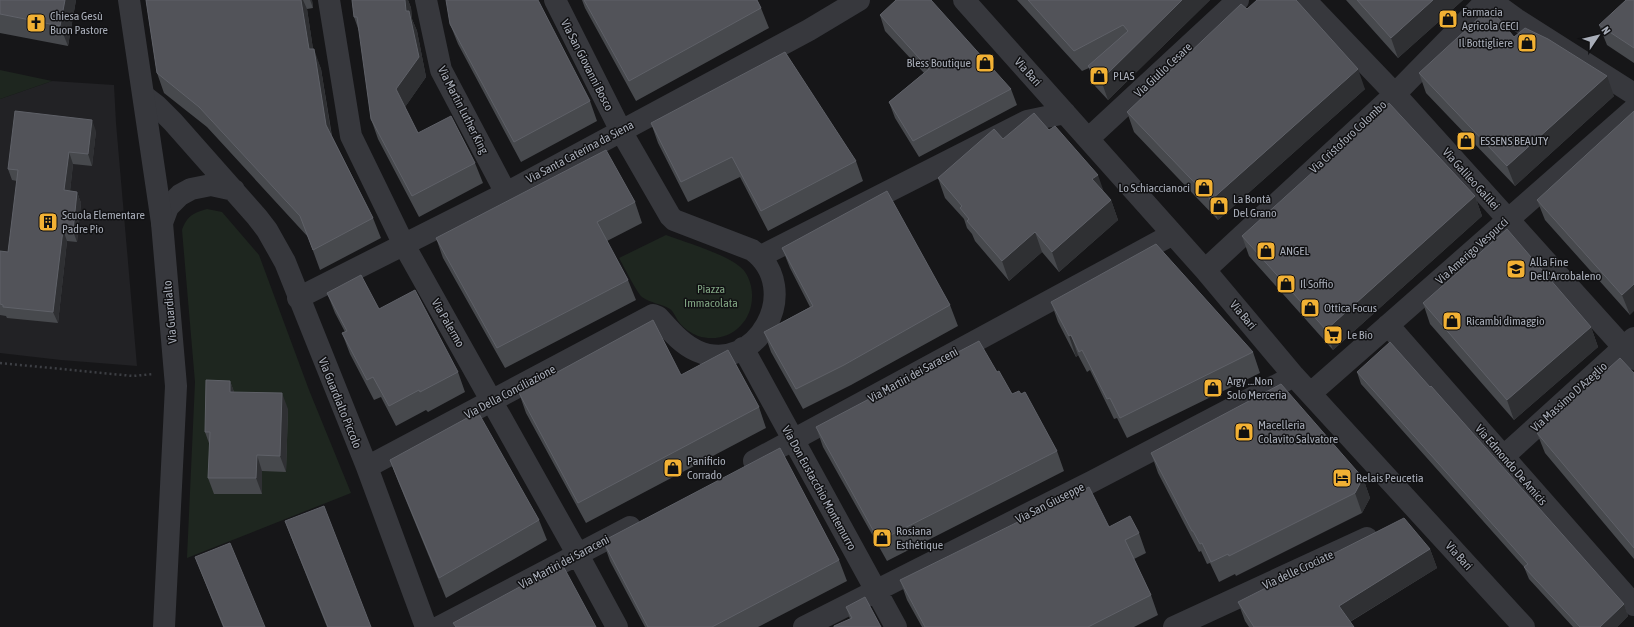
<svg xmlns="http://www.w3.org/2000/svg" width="1634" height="627" font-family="'Asap Condensed',sans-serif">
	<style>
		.built { fill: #222225 }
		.green { fill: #1e261f }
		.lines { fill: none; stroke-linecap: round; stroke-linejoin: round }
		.path { stroke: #3d3f44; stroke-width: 2.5; stroke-dasharray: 2 3; stroke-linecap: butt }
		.minor { stroke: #37383d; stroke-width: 22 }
		.tertiary { stroke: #37383d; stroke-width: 22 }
		.wall { fill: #47494d }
		.shaded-wall { fill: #2f3033 }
		.building { fill: #525359; stroke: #5f6168 }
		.labels { text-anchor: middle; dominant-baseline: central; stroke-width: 3; stroke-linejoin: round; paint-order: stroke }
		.poi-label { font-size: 12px; fill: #a8adb8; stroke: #111113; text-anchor: start }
		.street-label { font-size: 12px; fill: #a8adb8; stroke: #111113 }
		.park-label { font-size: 12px; fill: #7fa381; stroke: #111113 }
	</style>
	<rect width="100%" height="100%" fill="#161618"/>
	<!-- built -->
	<path class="built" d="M52,81l62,4 2,38 21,243 -76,-6 -61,-7v-254z"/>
	<!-- green -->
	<path class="green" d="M0,70l52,11 -52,18z
		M207,209l15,3 37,43 50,135 42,103 -164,65 8,-176 -13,-152c5,-14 11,-17 25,-21z
		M666,235c19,7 59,19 73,31 7,5 10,12 12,20 7,33 -21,60 -53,50 -7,-3 -15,-8 -19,-14 -3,-4 -5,-10 -9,-13 -8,-5 -20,-6 -28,-12 -5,-4 -19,-32 -23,-39z"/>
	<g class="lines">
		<!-- path -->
		<path class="path" d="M0,363l133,13 20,-2"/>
		<!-- minor -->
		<path class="minor" d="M329,0l22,136 53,109 174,310 39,72
			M426,0l15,70 65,123
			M964,0l241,270 89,106 230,251
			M1305,0l90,94 239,265
			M1490,0l26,19 118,75
			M144,96l13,10 16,16 84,95 10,13 18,32 82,205 59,160
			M1088,139l150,-139
			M162,223l6,-16 12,-12 11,-6 20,-4 23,5
			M761,256l266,-135 38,-8
			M1205,270l190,-176 92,-94
			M298,298l208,-105 303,-163 50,-30
			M1388,325l246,280
			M743,348l153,279
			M1311,393l323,-284
			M1503,457l131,-119
			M754,461l419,-227
			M367,467l286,-152 5,2c12,13 23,27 39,34 59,26 108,-62 55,-101l-78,-30 -4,-4 -49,-85 -66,-131
			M439,627l191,-100
			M804,627l289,-146 201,-105
			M1174,627l193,-89"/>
		<!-- tertiary -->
		<path class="tertiary" d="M129,0l33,223 14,163 -12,241"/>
	</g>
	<!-- wall -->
	<path class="wall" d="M0,0h76l-8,46 -68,-13z
		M146,0h166l1,8 -6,1 6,40 8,20 11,67 41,82 8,20 -61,32 -12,-33 -101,-110 -43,-34 -7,-20z
		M352,0h56l3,8 1,11 5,12 9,46 -21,30 13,26 57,30 8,20 -64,34 -41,-78 -7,-20 -11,-85 -6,-17z
		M582,0h175l4,8 8,20 -133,73 -51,-93z
		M1017,0h193l-102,100 -13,-14 -6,-18 -7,3z
		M1346,0h117l-65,58z
		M1634,0v63l-27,-18 -8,-20z
		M1247,9l118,80 -147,131 -84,-88 -7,-20z
		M880,15l131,74 6,16 -98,52 -24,-39 -6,-16 35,-29 -39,-42z
		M450,24l140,77 7,20 -76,41 -63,-118z
		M1514,37l100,59 -99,90 -89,-93 -7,-20z
		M1634,111l-4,204 -85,-95 -8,-20z
		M651,123l205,38 7,20 -95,50 -28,-54 -52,25 -30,-59z
		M96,131l-4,35 -19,-2 -3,27 7,1 4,11 -4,39 -10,-1 -9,82 -51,-5 -1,-2 -6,-1v-64l8,1 9,-71 -5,-1 -4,-11z
		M1003,139l101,53 7,8 7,20 -59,52 -17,-20 -33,29 -34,-40 -3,-7 -5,-6 -3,-9 -19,-21 -7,-20z
		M1475,196l7,20 -149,134 -84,-94 -7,-20z
		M635,202l7,21 -35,18 21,39 8,20 -131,68 -62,-110 -7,-20z
		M782,248l168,57 8,21 -107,59 -48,24 -32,-57 -7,-20 46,-25 -20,-39z
		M327,293l52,16 79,63 7,20 -37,20 -2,-2 -30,16 -15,-29 -7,3 -24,-46 -8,-21 3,-1 -10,-19z
		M1051,302l202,50 7,21 -133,65 -10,-20 -3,1 -24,-49 -3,2 -9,-17 -2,2 -18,-35z
		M1423,303l168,24 7,20 -84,73 -84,-96z
		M997,372l15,22 45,57 7,20 -177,90 -64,-114 -7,-20z
		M1357,372l267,232 4,12 -11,11h-44l-44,-48 -5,-12 -163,-183z
		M1634,373v186l-89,-106 -8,-20z
		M681,375l78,32 7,21 -180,95 -60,-110 -7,-20z
		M230,381l4,11 54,17 -2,63 -24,-1v23h-48l-6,-16 2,-32 -5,-14z
		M1151,453l212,25 7,20 -8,15 -126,63 -1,-2 -16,8 -9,-19 -3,1 -6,-13 -2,1 -41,-79z
		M390,460l149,60 8,20 -101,58 -48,-117z
		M285,521l86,106h-44l-34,-85z
		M1109,527l30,6 7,20 -12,6 17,36 7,20 -24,12h-212l-15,-27 -7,-20z
		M603,541l236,19 8,21 -89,46h-113l-35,-66z
		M1430,549l7,19 -87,54 4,5h-105l-4,-6 -7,-19z
		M195,557l70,70h-42z
		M846,607l35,20 -31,-8z"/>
	<!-- shaded-wall -->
	<path class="shaded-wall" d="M65,0h11l-8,46 -8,-20z
		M301,0h2l4,9 9,60 -7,-20z
		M310,0h2l1,8z
		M405,0h3l3,8 1,11 5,12 9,46 -23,33 -7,-21z
		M1182,0h28l-102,100 -7,-20z
		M1433,0h30l-65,58 -7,-20z
		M314,49l7,20 12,76 -7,-20z
		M1358,69l7,20 -147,131 -7,-20z
		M1607,76l7,20 -99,90 -8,-20z
		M92,120l4,11 -4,35 -4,-12z
		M69,152l4,12 -4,37 -5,-11z
		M1098,175l7,20 -13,-16z
		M77,192l4,11 -4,39 -4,-11z
		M1475,196l7,20 -149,134 -7,-20z
		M1111,200l7,20 -59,52 -7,-20z
		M63,230l4,11 -9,82 -5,-11z
		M1035,232l7,20 -33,29 -7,-20z
		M1634,284v27l-4,4 -8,-20z
		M1591,327l7,20 -84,73 -7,-20z
		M1071,335l7,20 -2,2 -7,-21z
		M230,381l6,16 -6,-5z
		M282,393l6,16 -2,63 -6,-16z
		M257,455l5,16v23l-6,-16z
		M1363,478l7,20 -8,15 -7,-20z
		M1430,549l7,19 -91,56 -7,-18z
		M1624,604l4,12 -11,11h-17z"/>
	<!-- building -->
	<path class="building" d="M0,0h65l-5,26 -60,-12z
		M146,0h155l8,49h5l12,76 47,93 -60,32 -13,-34 -101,-109 -42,-34z
		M352,0h53l1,11h3l10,46 -23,32 22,44 33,-17 24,47 -63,33 -41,-77 -14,-102h-3z
		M446,0h92l52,101 -76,41 -64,-118z
		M584,0h173l4,8 -132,73z
		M896,0h35l80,89 -98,52 -24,-39 40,-33 -49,-54z
		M1028,0h154l-81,80 -13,-14 40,-35 -5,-6 -49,26z
		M1257,0h39l62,69 -147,131 -84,-88 114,-108 6,5z
		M1357,0h76l-42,38z
		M1626,0h8v48l-35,-23z
		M1482,15l16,3 16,19 11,-9 23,11 59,37 -100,90 -88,-93z
		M785,52l71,109 -95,50 -29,-54 -51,25 -30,-59z
		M1389,103l86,93 -149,134 -84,-94z
		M15,111l77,9 -4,34 -19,-2 -5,38 13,2 -4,39 -10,-1 -10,82 -50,-5v-2l-3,-1v-53l8,1 10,-82 -10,-1z
		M1634,111v173l-12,11 -85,-95z
		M1034,113l15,17 6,-4 43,49 -6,4 19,21 -59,52 -17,-20 -33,29 -35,-40 2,-2 -9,-11 2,-2 -24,-28 56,-49 9,10z
		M606,150l29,52 -38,20 31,58 -131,68 -61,-110z
		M887,191l63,114 -106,60 -48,24 -32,-57 49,-26 -31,-58z
		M1507,229l84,98 -84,73 -84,-97z
		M1156,244l97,108 -133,66 -10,-20 -3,1 -25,-49 -3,2 -8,-17 -2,1 -18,-34z
		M361,275l18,34 36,-19 43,82 -38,20 -1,-2 -30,16 -16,-29 -6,3 -25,-47 5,-2 -20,-38z
		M653,320l28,55 47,-25 31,57 -181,96 -59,-110z
		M979,341l18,31 2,-1 13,23 7,-3 2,3 4,-2 32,59 -178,90 -63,-114z
		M1390,342l40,45 1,-1 193,218 -24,23h-20l-56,-60 4,-3 -171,-192z
		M1620,358l14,15v175l-97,-115z
		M206,380l24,1v11l52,1 -2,63 -23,-1 -1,23h-48l2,-46h-5z
		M1281,384l82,94 -8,15 -126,63 -1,-2 -17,8 -9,-19 -2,1 -7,-13h-1l-41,-78z
		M478,412l61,108 -100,58 -49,-118z
		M780,448l59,112 -127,67h-64l-45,-86z
		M1089,487l20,40 21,-11 9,17 -14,7 26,55 -63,32h-163l-25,-47z
		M324,506l47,121h-43l-43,-106z
		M1404,518l26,31 -91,57 15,21h-100l-16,-25z
		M230,543l35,84h-41l-29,-70z
		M562,564l34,63h-140l-3,-4z
		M865,597l16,30h-47v-1l18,-8 -6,-11z"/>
	<!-- icons -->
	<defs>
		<symbol id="shop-square" viewBox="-11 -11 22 22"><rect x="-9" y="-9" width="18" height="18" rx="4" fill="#f2b134" stroke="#111113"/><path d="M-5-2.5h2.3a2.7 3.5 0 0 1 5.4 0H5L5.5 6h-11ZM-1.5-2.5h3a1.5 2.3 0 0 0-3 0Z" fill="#111"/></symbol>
		<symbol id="church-square" viewBox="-11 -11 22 22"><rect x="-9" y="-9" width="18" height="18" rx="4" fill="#f2b134" stroke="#111113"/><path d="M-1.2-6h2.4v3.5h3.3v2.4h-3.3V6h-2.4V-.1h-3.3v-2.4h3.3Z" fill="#111"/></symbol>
		<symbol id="building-square" viewBox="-11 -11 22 22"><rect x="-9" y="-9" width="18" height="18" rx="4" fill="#f2b134" stroke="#111113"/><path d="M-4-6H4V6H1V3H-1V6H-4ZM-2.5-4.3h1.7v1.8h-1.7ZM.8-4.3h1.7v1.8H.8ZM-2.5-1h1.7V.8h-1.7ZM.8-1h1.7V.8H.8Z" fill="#111"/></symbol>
		<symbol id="school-square" viewBox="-11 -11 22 22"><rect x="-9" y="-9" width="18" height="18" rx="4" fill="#f2b134" stroke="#111113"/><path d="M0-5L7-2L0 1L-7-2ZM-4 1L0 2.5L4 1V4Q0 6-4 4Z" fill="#111"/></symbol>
		<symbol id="supermarket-square" viewBox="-11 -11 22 22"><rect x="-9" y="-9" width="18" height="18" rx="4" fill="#f2b134" stroke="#111113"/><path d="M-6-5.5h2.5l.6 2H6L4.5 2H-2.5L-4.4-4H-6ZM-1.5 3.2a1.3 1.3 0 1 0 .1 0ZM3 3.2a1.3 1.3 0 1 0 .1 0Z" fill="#111"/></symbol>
		<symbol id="hotel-square" viewBox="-11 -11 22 22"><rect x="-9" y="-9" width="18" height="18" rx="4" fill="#f2b134" stroke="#111113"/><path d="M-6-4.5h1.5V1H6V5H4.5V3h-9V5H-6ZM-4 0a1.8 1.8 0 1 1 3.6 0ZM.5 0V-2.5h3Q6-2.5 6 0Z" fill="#111"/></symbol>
	</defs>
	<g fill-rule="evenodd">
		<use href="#shop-square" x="1437" y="8" width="22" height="22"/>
		<use href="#church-square" x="25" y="12" width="22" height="22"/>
		<use href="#shop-square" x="1516" y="32" width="22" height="22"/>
		<use href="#shop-square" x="974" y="52" width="22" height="22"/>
		<use href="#shop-square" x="1088" y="65" width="22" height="22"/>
		<use href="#shop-square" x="1455" y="130" width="22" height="22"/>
		<use href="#shop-square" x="1193" y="177" width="22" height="22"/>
		<use href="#shop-square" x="1208" y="195" width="22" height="22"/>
		<use href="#building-square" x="37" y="211" width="22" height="22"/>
		<use href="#shop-square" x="1255" y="240" width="22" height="22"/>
		<use href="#school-square" x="1505" y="258" width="22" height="22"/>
		<use href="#shop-square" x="1275" y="273" width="22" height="22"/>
		<use href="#shop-square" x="1299" y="297" width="22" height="22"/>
		<use href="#shop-square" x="1441" y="310" width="22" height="22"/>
		<use href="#supermarket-square" x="1322" y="324" width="22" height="22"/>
		<use href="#shop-square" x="1202" y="377" width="22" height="22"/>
		<use href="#shop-square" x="1233" y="421" width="22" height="22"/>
		<use href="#shop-square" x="662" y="457" width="22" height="22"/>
		<use href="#hotel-square" x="1331" y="467" width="22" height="22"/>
		<use href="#shop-square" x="871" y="527" width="22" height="22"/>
	</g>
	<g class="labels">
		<!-- poi labels -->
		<g class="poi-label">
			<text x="1462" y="12">Farmacia<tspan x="1462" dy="14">Agricola CECI</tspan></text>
			<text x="50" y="16">Chiesa Gesù<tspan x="50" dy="14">Buon Pastore</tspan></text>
			<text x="1513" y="43" text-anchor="end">Il Bottigliere</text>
			<text x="971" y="63" text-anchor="end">Bless Boutique</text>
			<text x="1113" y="76">PLAS</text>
			<text x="1480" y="141">ESSENS BEAUTY</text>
			<text x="1190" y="188" text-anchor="end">Lo Schiaccianoci</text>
			<text x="1233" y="199">La Bontà<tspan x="1233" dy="14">Del Grano</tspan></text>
			<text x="62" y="215">Scuola Elementare<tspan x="62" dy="14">Padre Pio</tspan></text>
			<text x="1280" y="251">ANGEL</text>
			<text x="1530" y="262">Alla Fine<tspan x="1530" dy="14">Dell'Arcobaleno</tspan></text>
			<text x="1300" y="284">Il Soffio</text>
			<text x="1324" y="308">Ottica Focus</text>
			<text x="1466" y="321">Ricambi dimaggio</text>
			<text x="1347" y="335">Le Bio</text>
			<text x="1227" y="381">Argy ...Non<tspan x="1227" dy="14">Solo Merceria</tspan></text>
			<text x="1258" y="425">Macelleria<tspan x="1258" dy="14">Colavito Salvatore</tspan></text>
			<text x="687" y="461">Panificio<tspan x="687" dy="14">Corrado</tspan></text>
			<text x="1356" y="478">Relais Peucetia</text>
			<text x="896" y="531">Rosiana<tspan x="896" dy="14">Esthétique</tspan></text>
		</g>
		<!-- street labels -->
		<g class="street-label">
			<text transform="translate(587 65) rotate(63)">Via San Giovanni Bosco</text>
			<text transform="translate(1163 70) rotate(-43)">Via Giulio Cesare</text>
			<text transform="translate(1028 72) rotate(48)">Via Bari</text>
			<text transform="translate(463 110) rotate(63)">Via Martin Luther King</text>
			<text transform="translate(1348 137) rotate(-43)">Via Cristoforo Colombo</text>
			<text transform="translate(580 152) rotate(-28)">Via Santa Caterina da Siena</text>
			<text transform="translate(1471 179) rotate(48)">Via Galileo Galilei</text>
			<text transform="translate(1472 251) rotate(-42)">Via Amerigo Vespucci</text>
			<text transform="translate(170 312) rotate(-95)">Via Guardialto</text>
			<text transform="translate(1243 315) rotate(50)">Via Bari</text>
			<text transform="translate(448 323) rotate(60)">Via Palermo</text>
			<text transform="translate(913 375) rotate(-29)">Via Martiri dei Saraceni</text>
			<text transform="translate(510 392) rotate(-28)">Via Della Conciliazione</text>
			<text transform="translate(1569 397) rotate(-42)">Via Massimo D'Azeglio</text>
			<text transform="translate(340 403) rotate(68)">Via Guardialto Piccolo</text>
			<text transform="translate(1511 465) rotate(49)">Via Edmondo De Amicis</text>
			<text transform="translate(819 488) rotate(61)">Via Don Eustacchio Montemurro</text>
			<text transform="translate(1050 503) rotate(-27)">Via San Giuseppe</text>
			<text transform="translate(1459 556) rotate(48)">Via Bari</text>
			<text transform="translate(564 562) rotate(-28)">Via Martiri dei Saraceni</text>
			<text transform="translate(1298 570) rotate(-25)">Via delle Crociate</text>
		</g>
		<!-- park labels -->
		<g class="park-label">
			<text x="711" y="289">Piazza<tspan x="711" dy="14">Immacolata</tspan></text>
		</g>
	</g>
	<!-- north arrow -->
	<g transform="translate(1598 36) rotate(55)" stroke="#111113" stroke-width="3" paint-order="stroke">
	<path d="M0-3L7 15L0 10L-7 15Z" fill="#a8adb8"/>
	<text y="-6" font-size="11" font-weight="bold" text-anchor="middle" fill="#a8adb8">N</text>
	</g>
</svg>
